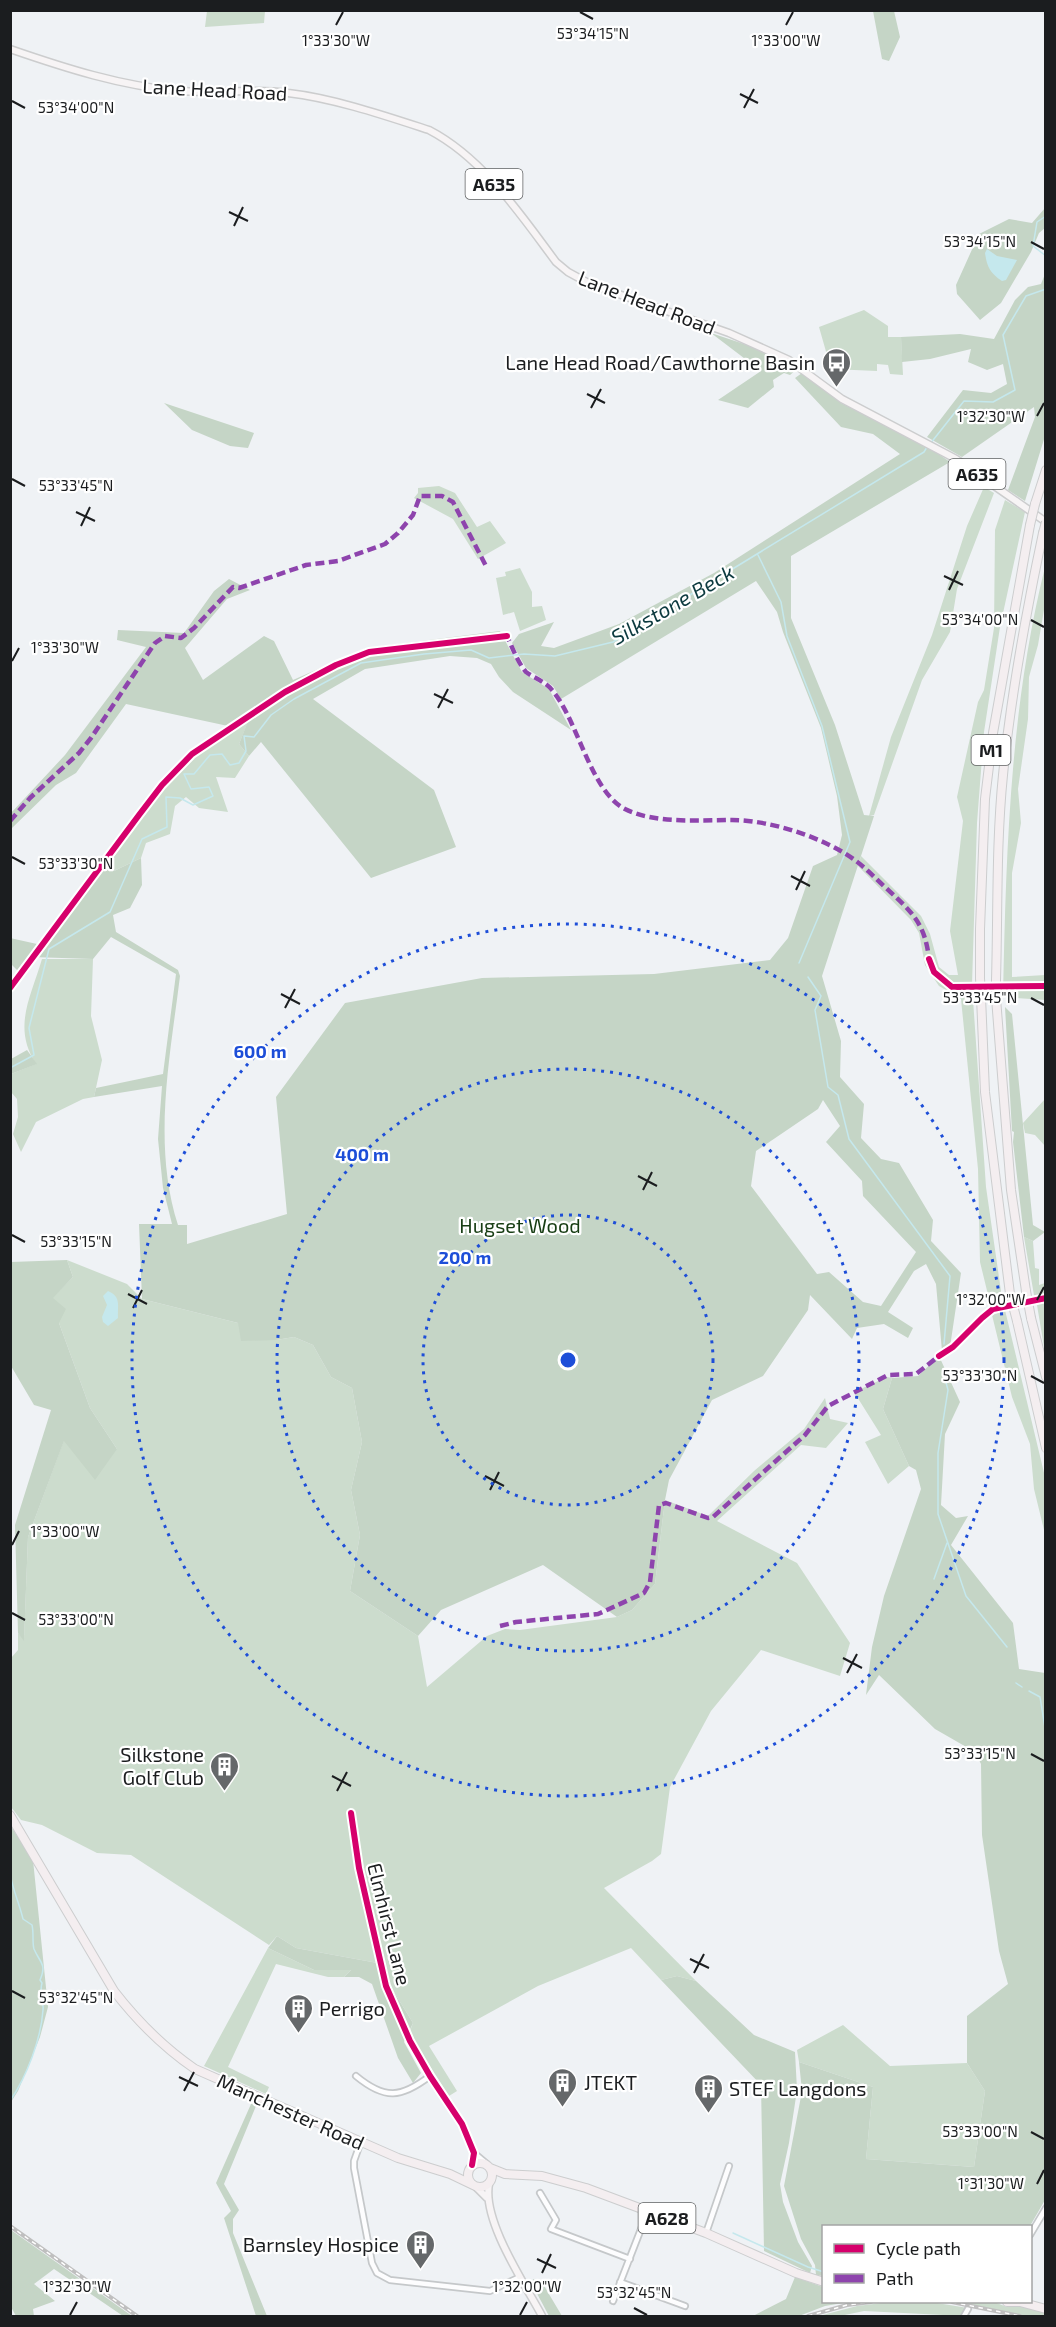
<svg xmlns="http://www.w3.org/2000/svg" width="1056" height="2327" font-family="'Exo 2',sans-serif">
	<style>
		.green { fill: #ccdccd }
		.forest { fill: #c5d5c6; fill-rule: evenodd }
		.water { fill: #c5e8ed }
		.lines { fill: none; stroke-linecap: round; stroke-linejoin: round }
		.stream { stroke: #c5e8ed; stroke-width: 1.5 }
		.minor-casing { stroke: #c5c8ca; stroke-width: 8 }
		.major-casing { stroke: #cccdce; stroke-width: 9 }
		.highway-casing { stroke: #cccdce; stroke-width: 10 }
		.minor { stroke: #fdfdfe; stroke-width: 4.5 }
		.major { stroke: #f7f4f5; stroke-width: 6 }
		.highway { stroke: #f4eef0; stroke-width: 8 }
		.rail-casing { stroke: #bfbfbf; stroke-width: 4 }
		.rail { stroke: #fff; stroke-width: 1.5; stroke-dasharray: 4.5; stroke-linecap: butt }
		.highway-bridge-casing { stroke: #cccdce; stroke-width: 10; stroke-linecap: butt }
		.highway-bridge { stroke: #f4eef0; stroke-width: 8 }
		.quiet { stroke: #8e44ad; stroke-width: 4.5; stroke-dasharray: 9 4.5; stroke-linecap: butt }
		.cycleway-casing { stroke: #fff; stroke-width: 10 }
		.cycleway { stroke: #d6006c; stroke-width: 6 }
		.ticks { fill: none; stroke: #1b1d1f; stroke-width: 2 }
		.ring { fill: none; stroke: #1d4ed8; stroke-width: 3; stroke-dasharray: 3 6 }
		.labels { text-anchor: middle; dominant-baseline: central; stroke-width: 4.5; stroke-linejoin: round; paint-order: stroke }
		.shield { fill: #fff; stroke: #5f6162; stroke-width: 1.5 }
		.shield-label { font-size: 18px; font-weight: bold; fill: #1b1d1f }
		.street-label { font-size: 20px; fill: #1b1d1f; stroke: #fff }
		.poi-label { font-size: 20px; fill: #1b1d1f; stroke: #fff; text-anchor: end }
		.park-label { font-size: 20px; fill: #173d13; stroke: #fff }
		.water-label { font-size: 21px; font-style: italic; fill: #0c3a3f; stroke: #fff }
		.ticks-label { font-size: 15px; text-anchor: middle; fill: #1b1d1f; stroke: #fff; stroke-width: 4.5; stroke-linejoin: round; paint-order: stroke }
		.centre { fill: #1d4ed8; stroke: #fff; stroke-width: 3 }
		.ring-label { font-size: 18px; text-anchor: middle; font-weight: bold; fill: #1d4ed8; stroke: #fff; stroke-width: 4.5; stroke-linejoin: round; paint-order: stroke }
	</style>
	<rect width="100%" height="100%" fill="#eff2f5"/>
	<!-- green -->
	<path class="green" d="M207,11h58l-1,12 -59,4z
		M864,310l24,16v11h13l2,38 -13,-1 -2,-9 -11,-1v7l-46,-2 -12,-42z
		M439,486l16,7 22,34 13,-6 16,22 -28,16 -25,-40 -39,-21 4,-5v-5z
		M984,487l10,6 -37,96 -7,43 -28,48 -48,135 -5,1 22,-79 41,-102 35,-109z
		M1005,500l20,12 -25,115 -16,105 -7,91 -5,162 14,202 17,118 -12,2 -11,-45 -2,-93 -17,-170 -22,-13 -14,-21 -6,-32 -8,-13 -53,-54 3,-10 60,60 9,18 9,33 10,8h9l-8,-44 13,-110 -6,-24 21,-95 6,-12 10,-62 1,-98z
		M1045,567v37l-7,41 -9,32 -1,42 -10,70 3,34 -9,50v104l33,-2v25l-42,-3c3,-145 7,-289 42,-430z
		M520,568l12,24v15l10,-1 4,14 -26,11 -6,-19 -11,3 -7,-37 10,-2 -1,-4z
		M253,710l-14,34 10,12 -14,22 -19,-1 12,35 -29,-4 -13,-11 -11,9 -5,28 -24,9 -5,15 -27,13 -13,-7 62,-81 65,-57z
		M42,959h51l-2,57 11,44 -8,37 -11,2 -47,23 -15,30 -8,-18 5,-17 -1,-18 -6,-7v-18l25,-10c-24,-37 -5,-67 6,-105z
		M1045,1099v47l-10,-11 -10,-2 -2,-10z
		M1024,1237l9,4 2,27 4,1v16l6,-2v12l-10,6z
		M67,1260l60,24 15,15 96,24 38,17 18,-3 19,8 18,32 21,11 10,54 -11,48 9,45 -10,56 68,45 9,51 60,-51 18,-7 15,1 97,-13 15,-7 23,-26 10,-84 43,16 46,-45 50,-42 21,-31 5,21 18,4 -22,25 -25,-3 -84,76 80,42 53,80 -10,33 -79,-26 -50,61 -41,76 -9,67 -9,7 -48,27 92,93 -19,-5 -16,4 -30,-32 -93,38 -109,60 28,45 -8,5 -40,-63 4,-10 -25,-41 -5,-18 -87,-16 -19,-12 -8,9 -138,-90 -34,-2 -55,-28 -21,-5 -10,-13v-149l7,-8v-17l6,6 4,-102 36,-97 53,9 -27,-41 -31,-85 -7,-25 21,-21z
		M1045,1302v51l-8,-48z
		M1005,1310l40,167v57l-11,-45 -4,-45 -18,-47 -20,-82z
		M887,1377l5,1 -9,31 26,57 -21,18 -23,-42 16,-7 -27,-43z
		M268,1948l46,22 38,-1 -8,8h-16l-52,-13 -48,103 41,20 -3,7 -62,-28z
		M843,2025l47,41 77,-3 18,28 -11,76 -108,-8 7,-72 -74,-25 -2,-12z
		M890,2302l47,1 31,5 -5,8 -99,-5 -24,5h-21l38,-10z
		M959,2302h35l13,5 8,-2 30,7v4h-18z"/>
	<!-- forest -->
	<path class="forest" d="M873,11h21l6,26 -11,24 -7,-2z
		M1045,208v20l-6,5 -8,19 -30,51 -21,17 -23,-26 -1,-9 23,-51 30,-15 23,4z
		M1045,274v162l-20,65 -17,-11 27,-73 -1,-10 -72,50 -35,-20 36,-47 28,3 16,-9 -4,-20 -16,6 -19,-8 3,-13 -41,10 -28,3 -1,-25 59,-3 34,5 21,-39 13,-13 13,-3z
		M711,333l42,14 44,22 -7,6 -6,-2 -11,7 1,7 -26,21 -30,-8 43,-29z
		M802,373l39,30 89,45 20,14 -159,94v62l44,107 29,90 10,1 -52,160 19,65 -1,36 24,27 -3,34 20,21 18,4 34,57 -2,21 30,32 -11,74 -8,4 -6,-67 -10,-20 -12,7 -26,41 25,16 -5,10 -24,-14 -27,4 -5,11 -42,-44 -2,15 -45,66 -51,24 -43,80 -4,20 -10,84 -23,26 -15,7 -74,-52 -102,45 -23,26 -68,-45 10,-56 -9,-45 11,-48 -10,-54 -21,-11 -18,-32 -19,-8 -18,3 -35,1 -3,-18 -96,-24 -3,-75h33l-9,-36 -5,-49 4,-53 -68,11 2,-9 67,-14 13,-100 -65,-37 -18,22 -62,-2 -12,15 -8,-8 -1,-26 27,6 64,-80 13,7 27,-13 1,27 -12,23 -17,7 3,17 62,38 2,6c-10,82 -28,168 -2,249h9v19l100,-30 -11,-117 69,-94 137,-25 172,-4 116,-14 18,-22 25,-72 24,-11 5,-20 -5,-39 -16,-68 -38,-96 -6,-20 -21,-31 -195,118 -8,-13 -27,-18 -14,-25 7,-9 35,-12 -13,24 13,2 65,-24 95,-51 186,-119 -27,-20 -32,-7 -46,-49zM823,1100l17,26 -14,16 36,39 1,15 53,56 -35,54 -18,-4 -34,-30 -12,2 -66,-88 5,-35 62,-42z
		M164,403l90,30 -6,15 -18,-2 -38,-16z
		M229,579l21,11 -23,9 -42,49 18,32 61,-44 10,5 19,39 73,-32 134,-17 22,41 27,17 22,41 -58,-38 -14,-15 -8,-13 -14,-6 -27,-2 -85,13 -52,30 121,91 22,57 -85,31 -110,-136 -12,14 -10,-12 13,-33 -24,15 -102,-22 -50,69 -20,12 -45,44v-16l54,-58 81,-108 -29,-7 1,-10 66,3 30,-42z
		M1005,1007l7,7 21,211 12,7 -12,9 -9,-4 -11,-95 1,-10 -2,-1z
		M27,1050l10,14 -26,10v-15z
		M67,1260l6,17 -20,21 13,11 -7,14 31,85 27,41 -22,31 -31,-39 -36,96 -4,104 -6,-8 -3,-108 36,-115 -17,-5 -23,-39v-104z
		M939,1356l21,46 -15,32 -4,71 15,13 12,-2 -17,29 62,78 6,46 26,4v527l-15,26h-206l-1,50 -7,-1 -1,-10 -14,-26 -17,-53 18,-95 -3,-29 74,25 -7,72 108,8 11,-76 -18,-28v-47l41,-32 -9,-33 -17,-116 -1,-71 -6,-12 -40,-23 -56,-54 -13,20 6,-48 12,-51 37,-107 -5,-19 -7,-4 -26,-57 9,-31 26,-2z
		M10,1825l23,35 15,147 -8,30 -22,54 -7,11z
		M277,1936l19,12 87,16 5,18 25,41 -9,19 17,31 -8,10 -15,-25 -26,-74 -13,-7h-15l7,-7h-37l-46,-22z
		M677,1976l19,5 58,54 41,17 2,38 -8,53 -9,41 3,18 15,40 14,24 -2,7 -46,-22 -3,-166 -100,-105z
		M258,2101l-34,83 15,26 -6,9v14l34,83h-11l-32,-98 7,-7 -15,-28 35,-79z
		M11,2230l121,86h-9l-69,-47 -20,15 21,17 -22,8 1,7h-18l-5,-9z
		M795,2277l28,10 1,15h25l-24,4 -26,10h-46l33,-17z
		M533,2279l10,5 19,32h-13l-16,-30z"/>
	<!-- water -->
	<path class="water" d="M987,249l10,7 20,4 -11,20 -4,1c-12,-8 -15,-14 -17,-28z
		M108,1291c14,6 9,15 10,27l-10,8 -5,-4 -1,-5 5,-12 -4,-9z"/>
	<g class="lines">
		<!-- stream -->
		<path class="stream" d="M1046,216l-9,6 -4,24 13,10
			M930,444l34,-43 29,1 22,-12 -12,-55 23,-39 20,-7
			M758,555l23,47 6,34 35,90 28,116 -51,121
			M808,977l13,19 -6,14 13,77 10,8 11,44 101,137 -6,68
			M10,1068l24,-13 -5,-27 20,-79 61,-37 32,-73 25,-12 -1,-30 14,1 13,7 20,-9 -4,-9 -18,2 -7,-15h10l16,-19 12,-1 8,11 9,-2 7,-12 -2,-15 10,1 17,-22 23,-16 67,-36 63,-9 47,-4 18,8 35,-4 31,2 58,-14 311,-190 3,-5
			M943,1371l5,19 -10,63v61l28,82 41,51
			M934,1579l13,-36
			M1016,1683l6,4
			M1029,1691l11,6 6,37
			M10,1873c3,18 9,29 13,46l9,6c2,8 0,17 2,24 6,14 13,15 6,31l2,3c-3,10 2,17 1,27 -2,29 -16,66 -33,91
			M733,2233l75,34 16,5"/>
		<defs>
			<path id="minor" d="M929,959l5,13 18,15 94,-1
				M939,1356l14,-9 29,-29 11,-9 53,-11
				M351,1813l8,55 27,118 24,55 20,35 32,48 12,29 -2,12
				M356,2076c29,24 45,22 74,0
				M361,2141l-7,20v7l18,95 5,10 13,7 100,11 30,-14
				M474,2153l13,11
				M540,2193l16,27 -5,9 79,30
				M706,2233l23,-67
				M1030,2235l16,-27
				M620,2282l65,24
				M613,2301l35,-90
				M964,2316l4,-7"/>
			<path id="major" d="M10,49c55,19 111,37 169,42 36,3 73,-3 109,2 45,5 98,23 141,37 54,28 92,85 127,132l12,10 22,12 139,49 60,27 53,39 114,60 90,63
				M489,2184c-7,37 36,100 53,132
				M476,2187l11,11"/>
			<path id="highway" d="M1035,504l11,-34
				M980,978v-49l5,-130 8,-66 37,-208
				M996,980c2,-68 0,-136 7,-205 8,-81 23,-162 40,-242
				M981,997l4,95 25,202
				M996,998l15,192 15,101
				M1031,1318l15,59
				M1017,1321l29,127
				M10,1815l104,176c24,31 49,56 81,78l203,89 52,16 23,11
				M468 2175a12 12 0 1 1 24 0a12 12 0 1 1-24 0Z
				M490,2168l15,6 37,2 44,12 120,45 90,40 28,9
				M1007,2302h12
				M1020,2302l26,7"/>
		</defs>
		<!-- minor casing -->
		<use href="#minor" class="minor-casing"/>
		<!-- major casing -->
		<use href="#major" class="major-casing"/>
		<!-- highway casing -->
		<use href="#highway" class="highway-casing"/>
		<!-- minor -->
		<use href="#minor" class="minor"/>
		<!-- major -->
		<use href="#major" class="major"/>
		<!-- highway -->
		<use href="#highway" class="highway"/>
		<defs>
			<path id="rail" d="M10,2226l127,90
				M952,2302l68,14
				M808,2316l39,-11 24,-3"/>
		</defs>
		<!-- rail casing -->
		<use href="#rail" class="rail-casing"/>
		<!-- rail -->
		<use href="#rail" class="rail"/>
		<defs>
			<path id="highway-bridge" d="M1030,525l5,-21
				M1043,533l3,-11
				M980,978l1,19
				M996,980v18
				M1026,1291l5,27
				M1010,1294l7,27"/>
		</defs>
		<!-- highway-bridge casing -->
		<use href="#highway-bridge" class="highway-bridge-casing"/>
		<!-- highway-bridge -->
		<use href="#highway-bridge" class="highway-bridge"/>
		<!-- quiet -->
		<path class="quiet" d="M504,637l3,-1c5,11 11,27 19,36 8,6 20,10 26,18 26,30 38,101 73,119 29,15 75,11 107,11 38,0 94,18 124,41 11,8 20,18 30,27 26,24 39,35 43,71
			M10,821l20,-23 49,-45 12,-15 64,-95 10,-7 16,2 13,-10 39,-41 6,1 67,-23 32,-4 47,-17 13,-11 15,-18 7,-19h22l11,6 33,64
			M500,1626l16,-4 82,-8 46,-21 6,-11 9,-77 7,-2 42,15 5,-1 92,-82 23,-29 60,-31 28,-1 23,-18"/>
		<defs>
			<path id="cycleway" d="M929,959l5,13 18,15 94,-1
				M10,988l129,-173 23,-30 30,-31 93,-62 51,-27 33,-13 138,-16
				M939,1356l14,-9 29,-29 11,-9 53,-11
				M351,1813l8,55 27,118 24,55 20,35 32,48 12,29 -2,12"/>
		</defs>
		<!-- cycleway casing -->
		<use href="#cycleway" class="cycleway-casing"/>
		<!-- cycleway -->
		<use href="#cycleway" class="cycleway"/>
	</g>
	<!-- ticks -->
	<path class="ticks" d="M580,12l13,7M336,25l7,-13M786,25l7,-13M740,94l18,9M12,101l13,7M744,108l10,-19M229,212l19,9M234,226l9,-19M1031,242l13,7M587,394l18,9M591,408l10,-19M1037,416l7,-13M12,479l13,7M76,512l19,9M81,526l9,-19M944,576l19,9M949,590l9,-19M1031,620l13,7M12,661l7,-13M434,694l19,9M438,708l10,-19M12,857l13,7M791,876l19,10M796,890l9,-19M281,994l19,10M1031,998l13,7M285,1008l10,-19M638,1176l19,10M643,1190l9,-18M12,1235l13,7M128,1294l19,10M1037,1300l7,-13M133,1308l9,-18M1031,1376l13,7M485,1476l19,10M490,1490l9,-18M12,1545l7,-14M12,1613l13,7M843,1658l19,10M847,1673l10,-19M1031,1754l13,7M332,1776l19,10M337,1791l10,-19M690,1959l19,9M694,1973l10,-19M12,1991l13,7M179,2077l19,9M184,2091l10,-19M1031,2132l13,7M1037,2184l7,-14M537,2259l19,9M542,2273l9,-19M634,2308l13,7M70,2315l7,-13M520,2315l7,-13"/>
	<!-- distance rings -->
	<g class="ring">
		<circle cx="568" cy="1360" r="145"/>
		<circle cx="568" cy="1360" r="291"/>
		<circle cx="568" cy="1360" r="436"/>
	</g>
	<!-- icons -->
	<defs>
		<symbol id="bus-pin" viewBox="-11 -11 22 30"><path d="M0 17L-7.5 6A9.5 9.5 0 1 1 7.5 6Z" fill="#65686a" stroke="#fff"/><path d="M-5-6H5V4H4V6H2V4H-2V6H-4V4H-5ZM-3.5-4V0h7V-4ZM-3.5 1.2v1.5H-2V1.2ZM2 1.2v1.5H3.5V1.2Z" fill="#fff"/></symbol>
		<symbol id="building-pin" viewBox="-11 -11 22 30"><path d="M0 17L-7.5 6A9.5 9.5 0 1 1 7.5 6Z" fill="#65686a" stroke="#fff"/><path d="M-4-6H4V6H1V3H-1V6H-4ZM-2.5-4.3h1.7v1.8h-1.7ZM.8-4.3h1.7v1.8H.8ZM-2.5-1h1.7V.8h-1.7ZM.8-1h1.7V.8H.8Z" fill="#fff"/></symbol>
	</defs>
	<g fill-rule="evenodd">
		<use href="#bus-pin" x="820" y="346" width="33" height="45"/>
		<use href="#building-pin" x="208" y="1750" width="33" height="45"/>
		<use href="#building-pin" x="282" y="1992" width="33" height="45"/>
		<use href="#building-pin" x="546" y="2066" width="33" height="45"/>
		<use href="#building-pin" x="692" y="2072" width="33" height="45"/>
		<use href="#building-pin" x="404" y="2228" width="33" height="45"/>
	</g>
	<g class="labels">
		<!-- shield labels -->
		<g class="shield">
			<rect x="465.5" y="169" width="57" height="30" rx="4.5"/>
			<rect x="948.5" y="459" width="57" height="30" rx="4.5"/>
			<rect x="971.5" y="735" width="39" height="30" rx="4.5"/>
			<rect x="638.5" y="2203" width="57" height="30" rx="4.5"/>
		</g>
		<g class="shield-label">
			<text x="494" y="184">A635</text>
			<text x="977" y="474">A635</text>
			<text x="991" y="750">M1</text>
			<text x="667" y="2218">A628</text>
		</g>
		<!-- street labels -->
		<g class="street-label">
			<text transform="translate(215 89) rotate(3)">Lane Head Road</text>
			<text transform="translate(647 302) rotate(21)">Lane Head Road</text>
			<text transform="translate(390 1924) rotate(76)">Elmhirst Lane</text>
			<text transform="translate(291 2111) rotate(24)">Manchester Road</text>
		</g>
		<!-- poi labels -->
		<g class="poi-label">
			<text x="815" y="362">Lane Head Road/Cawthorne Basin</text>
			<text x="204" y="1754">Silkstone<tspan x="204" dy="23">Golf Club</tspan></text>
			<text x="319" y="2008" text-anchor="start">Perrigo</text>
			<text x="584" y="2082" text-anchor="start">JTEKT</text>
			<text x="729" y="2088" text-anchor="start">STEF Langdons</text>
			<text x="399" y="2244">Barnsley Hospice</text>
		</g>
		<!-- park labels -->
		<g class="park-label">
			<text x="520" y="1225">Hugset Wood</text>
		</g>
		<!-- water labels -->
		<g class="water-label">
			<text transform="translate(672 604) rotate(-30)">Silkstone Beck</text>
		</g>
	</g>
	<g class="ticks-label">
		<text x="593" y="39">53°34'15"N</text>
		<text x="336" y="46">1°33'30"W</text>
		<text x="786" y="46">1°33'00"W</text>
		<text x="76" y="113">53°34'00"N</text>
		<text x="980" y="247">53°34'15"N</text>
		<text x="991" y="422">1°32'30"W</text>
		<text x="76" y="491">53°33'45"N</text>
		<text x="980" y="625">53°34'00"N</text>
		<text x="65" y="653">1°33'30"W</text>
		<text x="76" y="869">53°33'30"N</text>
		<text x="980" y="1003">53°33'45"N</text>
		<text x="76" y="1247">53°33'15"N</text>
		<text x="991" y="1305">1°32'00"W</text>
		<text x="980" y="1381">53°33'30"N</text>
		<text x="65" y="1537">1°33'00"W</text>
		<text x="76" y="1625">53°33'00"N</text>
		<text x="980" y="1759">53°33'15"N</text>
		<text x="76" y="2003">53°32'45"N</text>
		<text x="980" y="2137">53°33'00"N</text>
		<text x="991" y="2189">1°31'30"W</text>
		<text x="77" y="2292">1°32'30"W</text>
		<text x="527" y="2292">1°32'00"W</text>
		<text x="634" y="2298">53°32'45"N</text>
	</g>
	<circle cx="568" cy="1360" r="9" class="centre"/>
	<g class="ring-label">
		<text x="260" y="1058">600 m</text>
		<text x="362" y="1161">400 m</text>
		<text x="465" y="1264">200 m</text>
	</g>
	<!-- border -->
	<rect width="1056" height="2327" fill="none" stroke="#1b1d1f" stroke-width="24"/>
	<!-- legend -->
	<rect x="822" y="2225" width="210" height="78" fill="#ffffff" stroke="#a4a5a5" stroke-width="1.5"/>
	<rect x="834" y="2244" width="30" height="9" fill="#d6006c" stroke="#a4a5a5" stroke-width="1.5"/>
	<text x="876" y="2255" font-size="18" fill="#1b1d1f">Cycle path</text>
	<rect x="834" y="2274" width="30" height="9" fill="#8e44ad" stroke="#a4a5a5" stroke-width="1.5"/>
	<text x="876" y="2285" font-size="18" fill="#1b1d1f">Path</text>
</svg>
